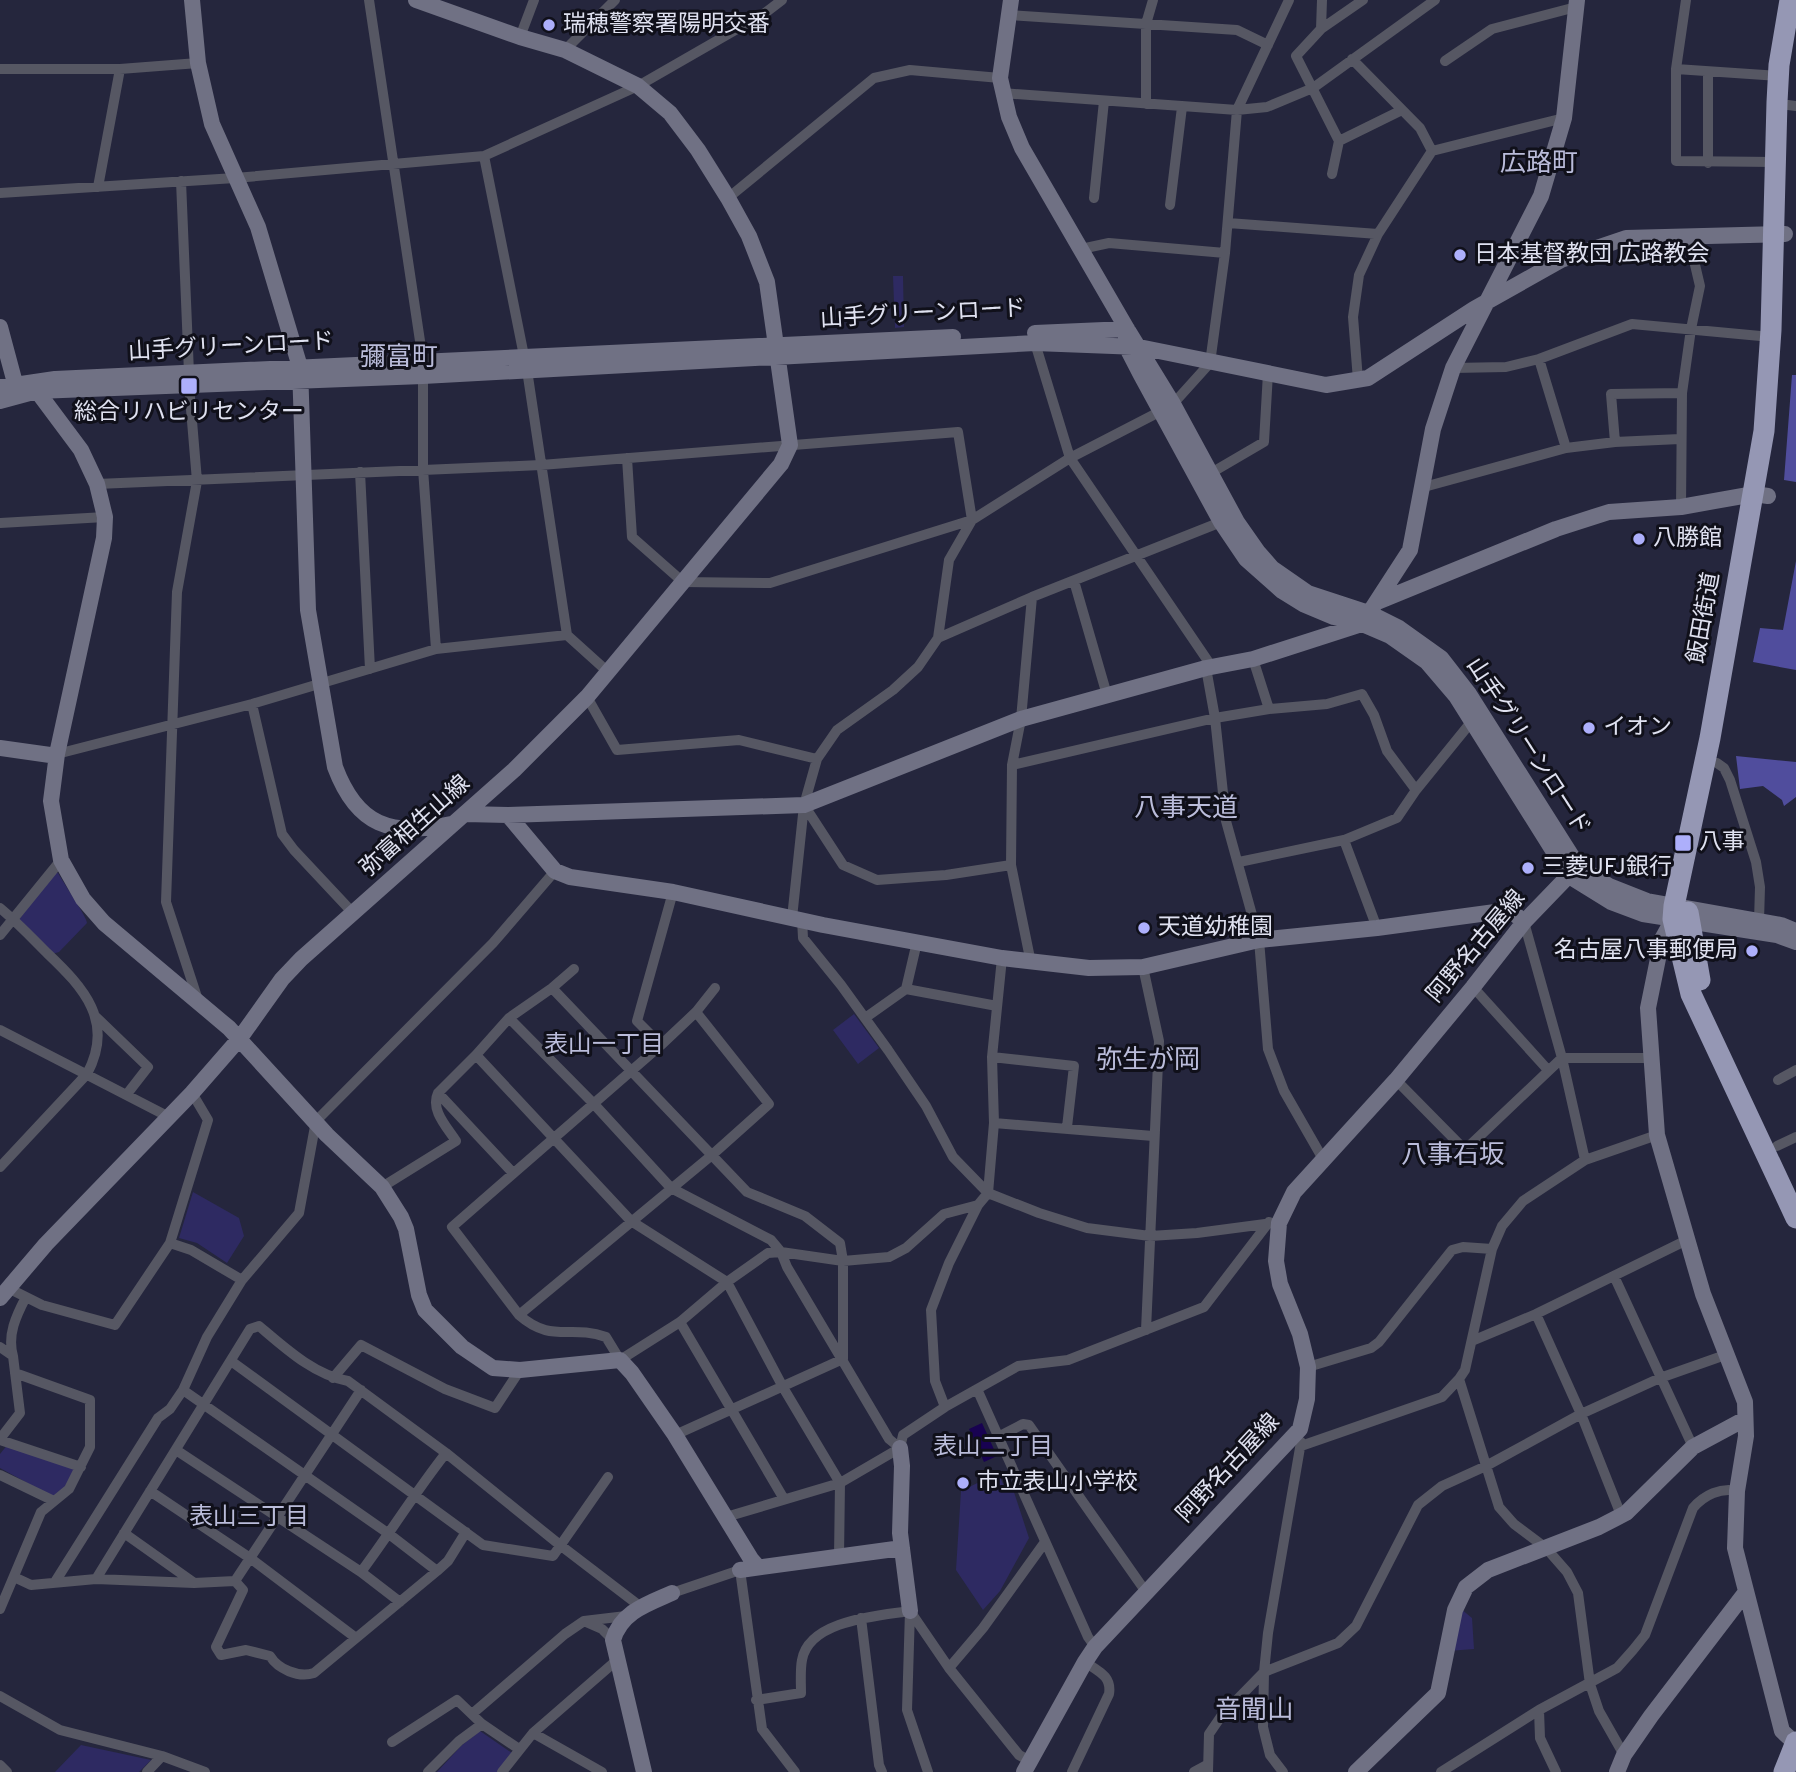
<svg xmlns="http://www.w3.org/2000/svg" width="1796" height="1772" font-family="Overpass,'Noto Sans JP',sans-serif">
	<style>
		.green { fill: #2e2a62 }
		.forest { fill: #504d9d }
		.water { fill: #180251 }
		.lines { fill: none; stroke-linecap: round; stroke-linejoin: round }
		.street { stroke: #565763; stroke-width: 10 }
		.secondary { stroke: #707184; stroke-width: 16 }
		.highway { stroke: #9597b4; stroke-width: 21 }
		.poi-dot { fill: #adaffb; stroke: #10101a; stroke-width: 2.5 }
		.labels { text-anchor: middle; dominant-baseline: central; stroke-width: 6; stroke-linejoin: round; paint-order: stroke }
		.poi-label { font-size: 23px; fill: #dfe1f0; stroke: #10101a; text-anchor: start }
		.street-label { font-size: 23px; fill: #dfe1f0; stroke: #10101a }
		.neighbourhood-label { font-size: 24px; fill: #babcda; stroke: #10101a }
		.quarter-label { font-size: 26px; fill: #babcda; stroke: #10101a }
	</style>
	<rect width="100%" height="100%" fill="#25263d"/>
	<!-- green -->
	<path class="green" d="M893,276h10l1,51 -9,1z
		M54,871l4,2c5,9 29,44 29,50l-28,29 -7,2 -34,-33z
		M854,1014l25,34 -21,16 -25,-34z
		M193,1192l46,26 5,18 -17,27 -30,-20 -18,-5z
		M8,1444l68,25 -9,18 -14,10 -53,-29v-14z
		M998,1473l6,13 7,-3 18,55 -29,53 -17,19 -27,-40 5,-79z
		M1461,1609l11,9 2,31 -26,2z
		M480,1731l32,22 -14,19h-61l25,-27z
		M81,1745l70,15 -12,12h-84z"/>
	<!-- forest -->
	<path class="forest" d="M1792,375h4v107l-12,-2z
		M1796,561v109l-43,-8 7,-34 23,2z
		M1736,756l60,6v35l-12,9 -2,-6 -19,-14 -23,3z"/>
	<!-- water -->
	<path class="water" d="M982,1423l15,33 -13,6 -15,-33z"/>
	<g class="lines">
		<!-- street -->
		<path class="street" d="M369,0l54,361v108l13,180
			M1686,0l-10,69v92l99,1
			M1009,15l228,15 31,15
			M1321,29l1,-29
			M520,37l14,-37
			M565,50l50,-50
			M1352,59l68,69 12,23
			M1445,61l47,-32 84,-22
			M0,69h120l78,-6
			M1676,69l103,7
			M1708,72v91
			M1002,93l235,17 30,-3 46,-19 122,-88
			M1146,104v-80l7,-24
			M1788,105l8,1
			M1339,141l63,-31
			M484,156l40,200
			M1332,174l7,-33 -43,-85 25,-27 42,-29
			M181,181l8,192
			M98,187l22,-118
			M0,193l235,-15 249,-22 154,-70 127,-73 17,-13
			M728,198l146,-120 36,-8 90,8
			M1094,198l10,-97
			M1170,205l12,-98
			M1228,223l150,11
			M1081,249l28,-6 116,10
			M1035,343l35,115 142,209
			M1539,359l27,89
			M1453,368l53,-1 33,-8 93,-35 139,13
			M527,370l40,265 41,37
			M1358,380l-5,-63 6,-42 19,-41 54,-83 132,-33
			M189,385l8,96 -20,111 -11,310 32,98
			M1173,404l37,-41 15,-110 12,-143 52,-110
			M1615,442l-4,-48 71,-1
			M627,458l5,79 51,45 87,1 202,-63 98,-62 91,-47
			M360,472l10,197
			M1211,473l53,-31 4,-69
			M97,484l444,-19 417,-33 14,88 -23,40 -11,78 -20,29 -25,23 -56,40 -20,29 -13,46 -12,113
			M1424,487l142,-39 49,-6 65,-3
			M1681,507l1,-114 9,-64 9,-43 -12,-51
			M0,523l105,-6
			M1074,581l33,114
			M938,638l94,-41
			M1253,659l16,50
			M1206,668l9,50 11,103 33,119 9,109 16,42 39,68
			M587,697l30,53 122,-10 78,19
			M252,704l30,130 12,16 59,63
			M57,754l195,-50 184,-55 131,-14
			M1717,763l7,5 6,12 26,82 4,25 -1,34
			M1012,765l203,-47 54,-9 58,-5 35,-10 12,21 13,36 29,39
			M804,805l39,60 34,15 69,-5 65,-10
			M1344,840l33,88
			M1239,862l105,-22 53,-22 19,-28 56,-69
			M0,908c17,14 32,30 47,45 37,35 68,69 40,121l-87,93
			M802,919l1,19 38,47 47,65 38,56 27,51 35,36 51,20 48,15 63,8 47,-3 76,-10
			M1524,922l38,136 23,102
			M0,935l61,-75
			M1031,963l-20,-98 1,-100 9,-46 11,-122 189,-75
			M1143,967l16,74 -13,289
			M1473,987l75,83
			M552,988l195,204 58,24 35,27 3,18v98l-168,76
			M715,988l-19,24 -35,33 -209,182 67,88c33,29 51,9 87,22l14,23 60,-38 47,-40 41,-29 13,-1 62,9 46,-4 17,-9 38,-34 34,-9
			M906,989l91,17
			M95,1016l53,51 -21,27
			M509,1018l84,85 78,85 100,52 10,12 6,15 102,172 11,9
			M865,1018l41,-29 11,-47
			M0,1030l169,87
			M661,1045l-24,-24 36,-129
			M476,1055l155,166 96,61 57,107 56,94 -1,74
			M992,1057l82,9 -7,61
			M1396,1080l69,70 97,-92h90
			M1778,1080l18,-10
			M438,1093l75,80
			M994,1123l159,13
			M1777,1146l19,-9
			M382,1187l74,-46c-9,-14 -26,-31 -18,-48l38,-38 33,-37 43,-30 22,-19
			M170,1243l21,7 51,30
			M1614,1276l79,171
			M8,1288l34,17 73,20 55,-82 38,-123 -16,-27
			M1536,1314l45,100 40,101
			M519,1315l193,-160 57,-51 -73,-92
			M680,1322l104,177
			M1472,1341l64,-27 151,-74
			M0,1347l13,9 7,57 -20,26
			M13,1356c-6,-21 3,-40 13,-59
			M231,1361l252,184 70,11 55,-79
			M1308,1367l63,-19 8,-6 73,-92 11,-3 29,2
			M333,1378l28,-33 84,44 50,19 25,-38
			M1459,1379l40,128 15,17 32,24 21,24 11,21 12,91 9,27 25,44
			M977,1389l111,248 7,10
			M183,1390l206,144 48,37
			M361,1390l-126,191 8,9 -27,57 5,8 25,-5 24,6c8,13 28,22 44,17l123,-102 11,-10 18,-29
			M945,1407l-10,-26 -4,-71 18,-47 29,-58 10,-12 6,-70 -2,-66 10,-99
			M998,1437l25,-13 6,1 117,167
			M0,1440l81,27
			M1301,1446l141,-49 17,-18 6,-9 27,-121 10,-23 21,-25 62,-41 72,-25
			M176,1450l185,122 39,30
			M0,1475l54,26
			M150,1491l100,67 106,80
			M726,1517l114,-34 60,-35 3,-13 42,-28 73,-41 50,-6 136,-53 65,-85
			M124,1533l69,49
			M361,1572c29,-39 55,-81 85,-119
			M14,1577l17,8 65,-6 98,4 41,-2
			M96,1579l154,-250 9,-3c26,22 55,49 89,55l98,72 114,92 81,62
			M55,1582l103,-164 12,-9 13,-19 24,-53 35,-57 57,-67 17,-92 177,-178 62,-72
			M672,1593l68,-23 22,159 33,43
			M0,1609l41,-97 28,-23 21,-42v-47l-75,-27
			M910,1611l39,57 70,87 11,6
			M910,1611l-3,99 21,62
			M861,1618l18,147 3,7
			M586,1622l16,7 11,11
			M949,1668l34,-40 62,-86
			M0,1696l60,34 102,26 43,16
			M756,1700l45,-7c0,-10 -1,-23 1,-33 7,-40 76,-44 108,-49
			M1539,1710l1,28 16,34
			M472,1714l93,-80 19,-13 42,-5
			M533,1733l69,39
			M392,1742l65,-42 25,24 37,25
			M0,1765l7,7
			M147,1772l15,-16
			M428,1772l31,-31 23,-17
			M502,1772l31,-39 84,-73
			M1072,1772l37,-78c3,-18 -11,-23 -24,-32
			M1194,1772l13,-7
			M1208,1772l1,-38 13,-19 42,-43 74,-29 18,-17 62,-121 24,-19 44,-20 95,-52 79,-36 68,-24
			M1283,1772l-13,-17 -7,-28 1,-55 4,-39 33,-191
			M1441,1772l98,-62 78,-42 16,-18 12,-15 48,-127c11,-13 28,-21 44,-17"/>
		<!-- secondary -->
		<path class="secondary" d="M192,0l6,63 14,61 46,103 42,140 8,243 27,157c22,59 56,70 116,57
			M1011,0l-11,78 9,39 13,31 105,181 46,75 64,118 21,30 14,16 36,25 61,20 30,15 42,30 28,36 109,172 31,20 38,15 134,24 15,6
			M0,327l15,56 22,8 44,59 16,34 8,33 -1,21 -47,216 -6,47 10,59 22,39 21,24 125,105 98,107 55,52 19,30 5,12 13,66 6,15 37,37 31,21 27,2 100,-10 12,13 43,62 76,124 7,8
			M1035,333l92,-4
			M1126,338v8l15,29 80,147 25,37 36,32 21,13 31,13 28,7 28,12 37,26 29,34 113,180 42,26 32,12 134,21 19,7
			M0,387l55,-8 898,-42
			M0,401l37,-10 386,-15 612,-33 104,4 187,38 42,-7 106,-69 87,-49 65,-22 159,-4
			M1377,602l179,-73 53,-17 72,-5 73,-13 14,2
			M0,748l50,7 7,-1
			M465,814l43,1 47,56 15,6 103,15 150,33 179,33 87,10 54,-1 116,-27 118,-12 133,-18 14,12
			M508,815l296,-10 217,-86 185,-51 47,-9 109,-35 48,-74 23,-121 20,-61 88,-172 23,-78 13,-118
			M1673,919l-11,20 -14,69 9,127 46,159 42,108 1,34 -9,55 -2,57 47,183 14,13
			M0,1298l46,-54 146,-151 48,-55 42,-59 19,-20 213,-189 73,-73 194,-233 9,-19 -23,-163 -18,-46 -21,-38 -30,-48 -28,-37 -32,-27 -73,-36 -45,-13 -104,-37
			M900,1448l2,18 -2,67 10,78
			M740,1570l162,-22
			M644,1772l-31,-132c8,-28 34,-36 59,-47
			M1024,1772l61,-110 10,-15 205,-218 7,-30 1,-32 -8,-33 -20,-50 -4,-23 3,-38 15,-31 102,-112 77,-93 51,-65 54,-56
			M1356,1772l82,-79 17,-83 11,-23 22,-17 111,-43 27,-14 67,-66 52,-28
			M1617,1772l7,-17 27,-39 94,-123"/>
		<!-- highway -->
		<path class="highway" d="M1790,0l-11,65 -2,37 -6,228 -7,101 -54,307 -36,168 -1,13 18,75 105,224
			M1688,912l12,68
			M1784,1772l12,-30"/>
	</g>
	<!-- markers -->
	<g class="poi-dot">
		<circle cx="549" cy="25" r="7"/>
		<circle cx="1460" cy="255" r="7"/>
		<rect x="180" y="377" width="18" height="18" rx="3.5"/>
		<circle cx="1639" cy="539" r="7"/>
		<circle cx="1589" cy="728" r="7"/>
		<rect x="1674" y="834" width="18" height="18" rx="3.5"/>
		<circle cx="1528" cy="868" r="7"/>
		<circle cx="1144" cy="928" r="7"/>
		<circle cx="1752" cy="951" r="7"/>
		<circle cx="963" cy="1483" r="7"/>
	</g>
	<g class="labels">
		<!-- poi labels -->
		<g class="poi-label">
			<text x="563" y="25">瑞穂警察署陽明交番</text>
			<text x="1474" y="255">日本基督教団 広路教会</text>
			<text x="189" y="413" text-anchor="middle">総合リハビリセンター</text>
			<text x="1653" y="539">八勝館</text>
			<text x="1603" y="728">イオン</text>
			<text x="1699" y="843">八事</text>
			<text x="1542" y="868">三菱UFJ銀行</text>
			<text x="1158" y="928">天道幼稚園</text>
			<text x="1738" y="951" text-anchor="end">名古屋八事郵便局</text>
			<text x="977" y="1483">市立表山小学校</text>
		</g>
		<!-- street labels -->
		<g class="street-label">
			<text transform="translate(923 315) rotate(-3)">山手グリーンロード</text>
			<text transform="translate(231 348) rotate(-3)">山手グリーンロード</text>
			<text transform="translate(1705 618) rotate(-80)">飯田街道</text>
			<text transform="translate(1527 747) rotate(57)">山手グリーンロード</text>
			<text transform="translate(416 827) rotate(-42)">弥富相生山線</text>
			<text transform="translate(1477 947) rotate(-50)">阿野名古屋線</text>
			<text transform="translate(1229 1469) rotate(-47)">阿野名古屋線</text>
		</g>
		<!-- neighbourhood labels -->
		<g class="neighbourhood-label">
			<text x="604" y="1046">表山一丁目</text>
			<text x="993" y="1448">表山二丁目</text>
			<text x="249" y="1518">表山三丁目</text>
		</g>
		<!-- quarter labels -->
		<g class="quarter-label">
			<text x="1539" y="164">広路町</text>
			<text x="399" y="358">彌富町</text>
			<text x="1186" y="809">八事天道</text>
			<text x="1148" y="1061">弥生が岡</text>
			<text x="1453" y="1156">八事石坂</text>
			<text x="1254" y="1711">音聞山</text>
		</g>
	</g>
</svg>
